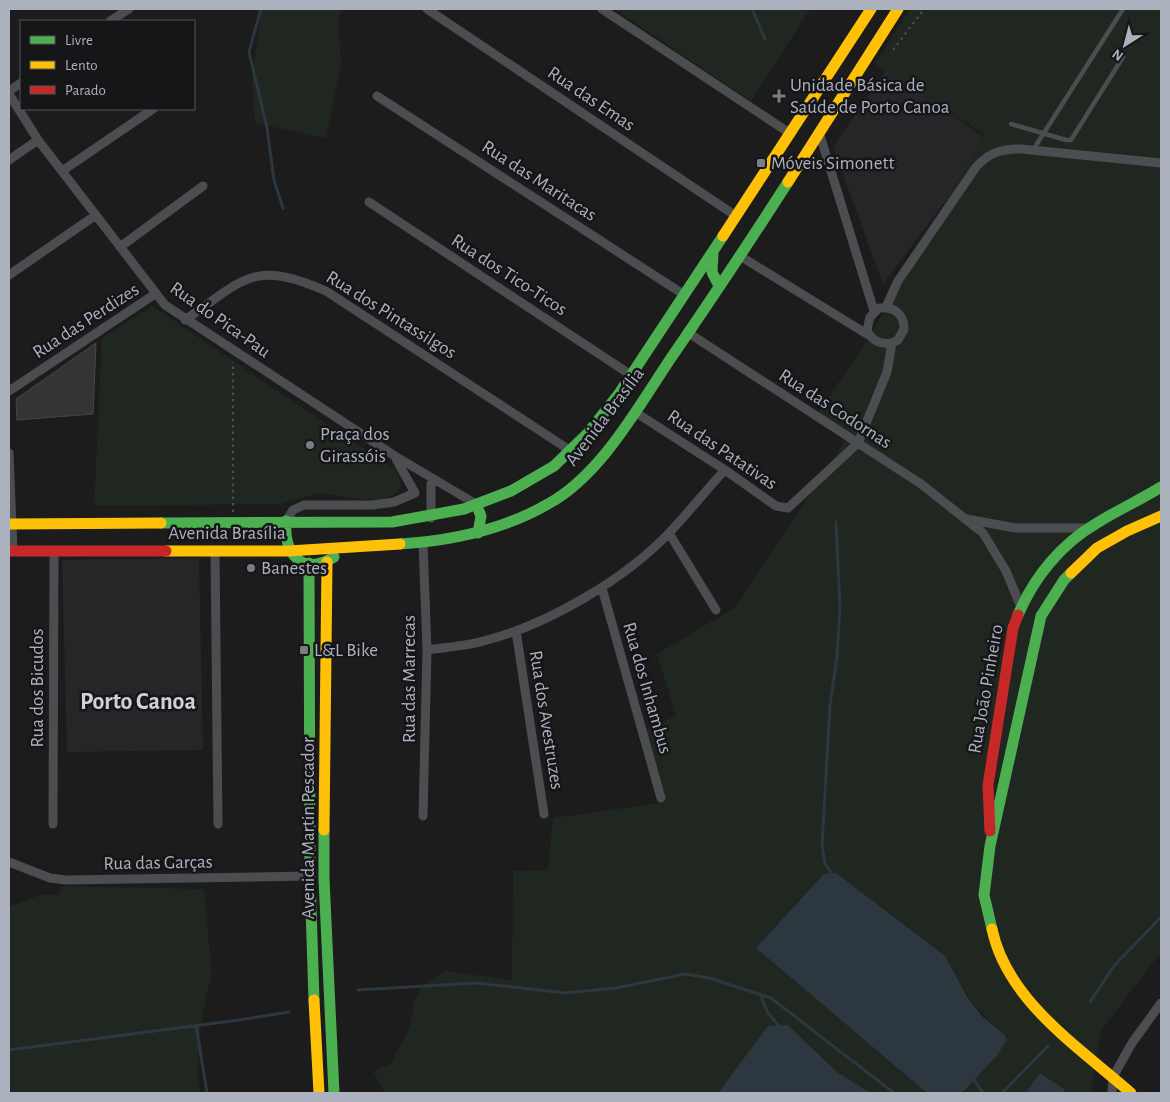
<svg xmlns="http://www.w3.org/2000/svg" width="1170" height="1102" font-family="'Alegreya Sans',sans-serif">
	<style>
		.built { fill: #262629 }
		.green { fill: #1f2720 }
		.water { fill: #2d373f }
		.lines { fill: none; stroke-linecap: round; stroke-linejoin: round }
		.stream { stroke: #2d373f; stroke-width: 3 }
		.building { fill: #343435; stroke: #454648 }
		.path { stroke: #4d4e51; stroke-width: 2; stroke-dasharray: 2.5 4; stroke-linecap: butt }
		.lane { stroke: #4c4d50; stroke-width: 4.5 }
		.street { stroke: #4c4d50; stroke-width: 9 }
		.fast { stroke: #4caf50; stroke-width: 11 }
		.slow { stroke: #ffc107; stroke-width: 11 }
		.jam { stroke: #c62828; stroke-width: 11 }
		.poi-dot { fill: #7a7d85; stroke: #161619; stroke-width: 2 }
		.labels { text-anchor: middle; dominant-baseline: central; stroke-width: 5; stroke-linejoin: round; paint-order: stroke }
		.poi-label { font-size: 19px; fill: #acb1be; stroke: #161619; text-anchor: start }
		.street-label { font-size: 19px; fill: #acb1be; stroke: #161619 }
		.district-label { font-size: 24px; font-weight: bold; fill: #ced1d9; stroke: #161619 }
	</style>
	<rect width="100%" height="100%" fill="#1c1c1c"/>
	<!-- built -->
	<path class="built" d="M888,67l102,75 -107,142 -50,-137z
		M199,558l4,192 -136,2 -5,-192z"/>
	<!-- green -->
	<path class="green" d="M261,9h83l-6,7 3,48 -15,74 -71,-15 -3,-41z
		M615,9h195l-59,92z
		M910,9h251v943l-60,79 -10,62h-26l-1,-4 -24,-16 -15,20h-63l34,-36 8,-23c-31,-26 -40,-43 -59,-78l-188,-8 170,145h-56l-34,-21 -49,-47 -60,54 -10,14h-333l-12,-22 17,-7 20,-36 4,-26 8,-16 23,-15 67,9 1,-109 35,-1 5,-52 113,-16 -20,-73 30,-13 -19,-62 79,-47 109,-167 -31,-22 53,-77 117,-207 -109,-70z
		M152,306l245,165 4,15 -5,7 -9,5 -13,3 -56,-8 -38,11 -186,2 8,-168z
		M61,886l143,3 8,88 -6,18 -7,47 -1,37 3,14h-192v-186l31,-12h20z"/>
	<!-- water -->
	<path class="water" d="M836,873l109,83 23,42 14,18 22,18 3,6 -11,17 -34,36h-35l-171,-145 68,-74z
		M788,1025l49,47 34,21h-153l50,-67z
		M1040,1073l24,16 1,4h-40z"/>
	<g class="lines">
		<!-- stream -->
		<path class="stream" d="M261,9l-12,43 18,76 7,52 9,28
			M752,9l13,30
			M834,877l-9,-13 -3,-19 8,-140 7,-48 3,-50 -4,-85
			M358,990l118,-7 89,10 51,-5 69,-14 24,4 62,20 123,95
			M760,994l8,19 12,14
			M1090,1002l24,-36 47,-49
			M196,1025l11,68
			M9,1050l230,-30 50,-8
			M972,1077l11,16
			M1002,1093l46,-47"/>
	</g>
	<!-- building -->
	<path class="building" d="M96,343l-3,71 -76,6 -1,-21z"/>
	<g class="lines">
		<!-- path -->
		<path class="path" d="M893,50l31,-41
			M233,512v-150"/>
		<!-- lane -->
		<path class="lane" d="M1011,124l55,16h5l52,-83
			M1033,150l90,-141"/>
		<!-- street -->
		<path class="street" d="M427,9l309,207
			M602,9l189,125
			M110,21l19,-12
			M9,91l12,-8
			M9,94l29,46 127,165 230,151 81,48
			M377,96l306,198
			M819,132l55,179
			M9,160l29,-20
			M62,171l91,-62
			M369,202l262,173
			M120,247l83,-61
			M740,256l130,80
			M9,275l87,-60
			M886,307l12,-26 78,-114c14,-15 25,-18 45,-18l140,14
			M185,320c60,-41 68,-61 141,-29l245,160
			M687,332l234,152 62,49 23,38 15,36
			M9,391l146,-97
			M635,412l90,58 51,36 12,2 70,-65 29,-71 5,-29 6,-3 6,-11c0,-15 -10,-23 -25,-21l-9,9 -3,13c5,11 13,15 25,13
			M9,453l4,97
			M431,483v35
			M967,519l48,9h73
			M286,521l7,-11 11,-5h69l21,-3 21,-9 -19,-34
			M669,533l47,77
			M423,543l4,107 -4,166
			M215,550l3,274
			M602,588l59,210
			M516,631l28,183
			M427,650c20,-3 41,-4 60,-10 62,-16 138,-61 182,-107 20,-21 37,-43 56,-63
			M53,824l1,-272
			M9,862l41,16 16,2 244,-4
			M1112,1093l1,-16 19,-34 29,-40"/>
		<!-- fast -->
		<path class="fast" d="M713,253l-1,19 7,14
			M476,504l5,12 -3,17
			M286,521c-3,32 16,56 48,36
			M161,523l231,-1 72,-13 47,-18 43,-25 34,-33 30,-38 105,-159
			M400,544c51,-3 103,-14 148,-40 53,-29 90,-97 123,-146 40,-58 79,-117 117,-176
			M309,563l1,313 4,124
			M1018,615c16,-38 43,-71 79,-92 21,-13 43,-23 64,-36
			M324,830v49l10,214
			M992,929l-8,-34 6,-49 51,-230 23,-36 7,-7"/>
		<!-- slow -->
		<path class="slow" d="M788,182l110,-173
			M723,236l148,-227
			M9,524l152,-1
			M166,551h123l111,-7
			M1071,573l26,-25 30,-17 34,-15
			M324,830l3,-268
			M992,929c15,72 87,118 139,164
			M314,1000l5,93"/>
		<!-- jam -->
		<path class="jam" d="M9,551h157
			M990,831l-2,-46 25,-157 5,-13"/>
	</g>
	<!-- markers -->
	<g class="poi-dot">
		<path d="M776.5 88.5h5v5h5v5h-5v5h-5v-5h-5v-5h5z"/>
		<rect x="756" y="158" width="10" height="10" rx="2.5"/>
		<circle cx="310" cy="445" r="5"/>
		<circle cx="251" cy="568" r="5"/>
		<rect x="299" y="645" width="10" height="10" rx="2.5"/>
	</g>
	<g class="labels">
		<!-- poi labels -->
		<g class="poi-label">
			<text x="790" y="85">Unidade Básica de<tspan x="790" dy="22">Saúde de Porto Canoa</tspan></text>
			<text x="771" y="163">Móveis Simonett</text>
			<text x="320" y="434">Praça dos<tspan x="320" dy="22">Girassóis</tspan></text>
			<text x="261" y="568">Banestes</text>
			<text x="314" y="650">L&amp;L Bike</text>
		</g>
		<!-- street labels -->
		<g class="street-label">
			<text transform="translate(591 99) rotate(34)">Rua das Emas</text>
			<text transform="translate(539 181) rotate(33)">Rua das Maritacas</text>
			<text transform="translate(509 275) rotate(33)">Rua dos Tico-Ticos</text>
			<text transform="translate(391 315) rotate(32)">Rua dos Pintassilgos</text>
			<text transform="translate(220 320) rotate(35)">Rua do Pica-Pau</text>
			<text transform="translate(86 321) rotate(-33)">Rua das Perdizes</text>
			<text transform="translate(835 409) rotate(33)">Rua das Codornas</text>
			<text transform="translate(605 417) rotate(-53)">Avenida Brasília</text>
			<text transform="translate(722 450) rotate(34)">Rua das Patativas</text>
			<text x="227" y="533">Avenida Brasília</text>
			<text transform="translate(409 679) rotate(-90)">Rua das Marrecas</text>
			<text transform="translate(37 688) rotate(-90)">Rua dos Bicudos</text>
			<text transform="translate(647 688) rotate(74)">Rua dos Inhambus</text>
			<text transform="translate(986 689) rotate(-80)">Rua João Pinheiro</text>
			<text transform="translate(546 720) rotate(81)">Rua dos Avestruzes</text>
			<text transform="translate(308 828) rotate(-90)">Avenida Martin Pescador</text>
			<text transform="translate(158 863) rotate(-1)">Rua das Garças</text>
		</g>
		<!-- district labels -->
		<g class="district-label">
			<text x="138" y="702">Porto Canoa</text>
		</g>
	</g>
	<!-- border -->
	<rect width="1170" height="1102" fill="none" stroke="#acb1be" stroke-width="20"/>
	<!-- legend -->
	<rect x="20" y="20" width="175" height="90" fill="#161619" stroke="#52545b"/>
	<rect x="30" y="36" width="25" height="8" fill="#4caf50" stroke="#52545b"/>
	<text x="65" y="45" font-size="15" fill="#acb1be">Livre</text>
	<rect x="30" y="61" width="25" height="8" fill="#ffc107" stroke="#52545b"/>
	<text x="65" y="70" font-size="15" fill="#acb1be">Lento</text>
	<rect x="30" y="86" width="25" height="8" fill="#c62828" stroke="#52545b"/>
	<text x="65" y="95" font-size="15" fill="#acb1be">Parado</text>
	<!-- north arrow -->
	<g transform="translate(1125 45) rotate(216)" stroke="#161619" stroke-width="4" paint-order="stroke">
	<path d="M0-4L9 19L0 12L-9 19Z" fill="#acb1be"/>
	<text y="-8" font-size="14" font-weight="bold" text-anchor="middle" fill="#acb1be">N</text>
	</g>
</svg>
